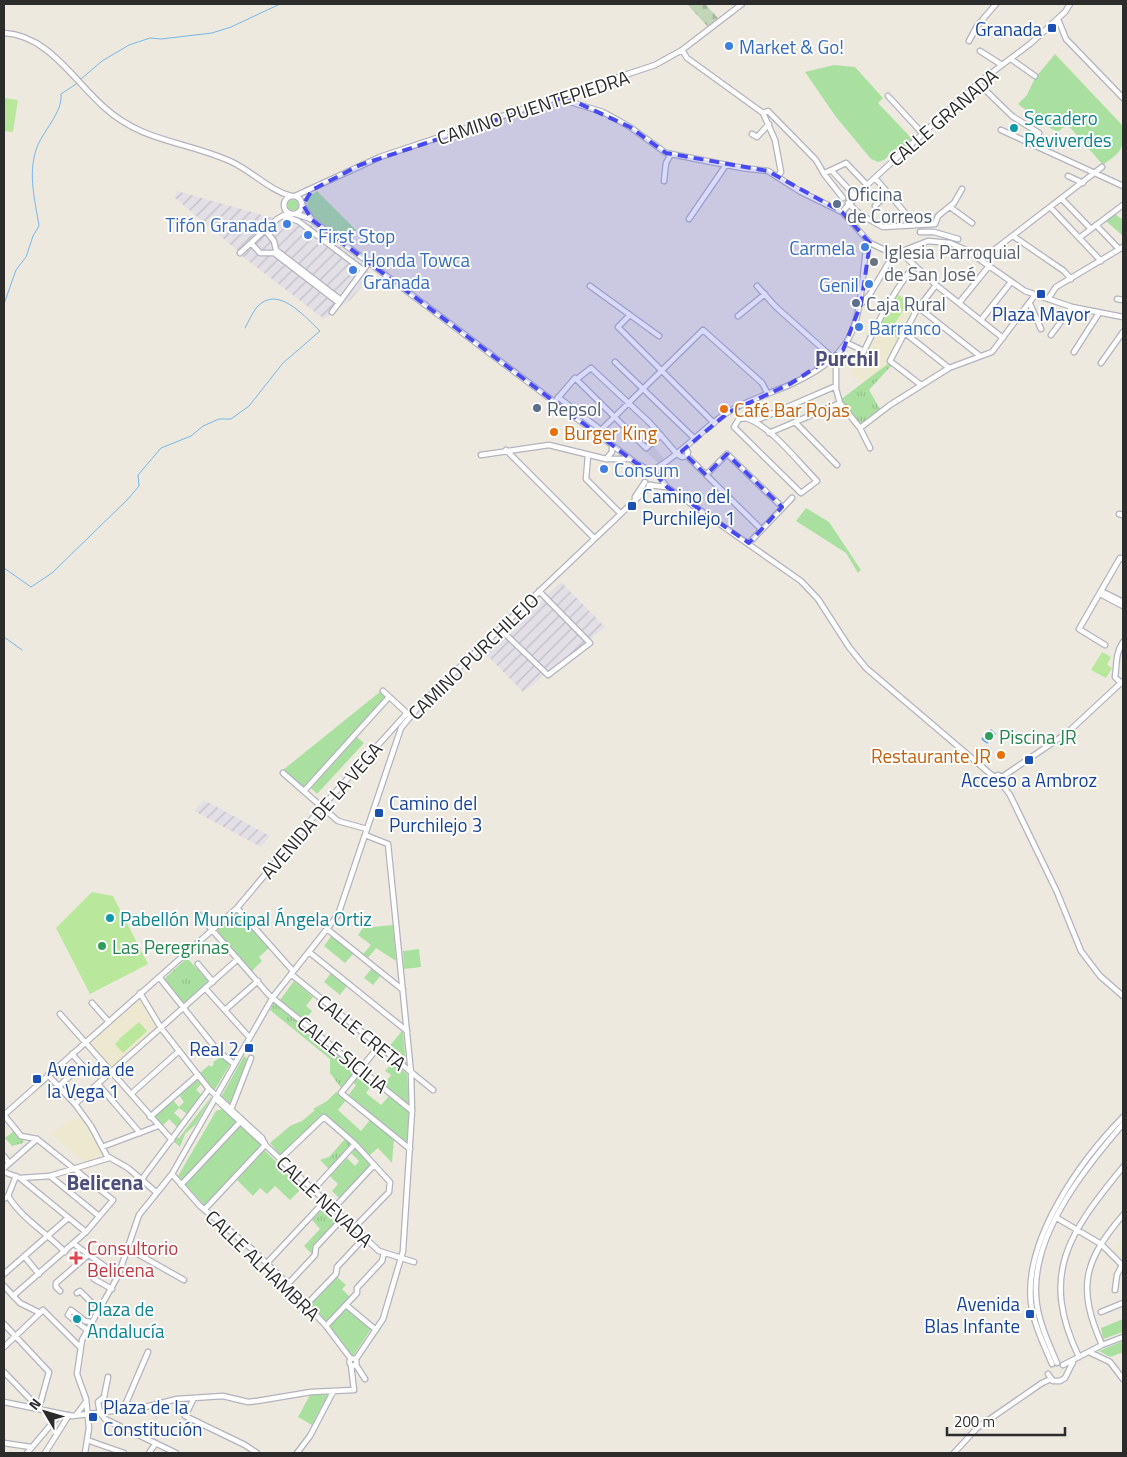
<svg xmlns="http://www.w3.org/2000/svg" width="1127" height="1457" font-family="'Titillium Web',sans-serif">
	<style>
		.industrial { fill: url(#industrial-furrows) }
		.education { fill: #ede9d0 }
		.grass { fill: #aae09f }
		.cemetery { fill: url(#cemetery-stones) }
		.park { fill: url(#park-tufts) }
		.pitch { fill: #b9e79b }
		.plaza { fill: #dddbd6 }
		.water { fill: url(#water-ripples) }
		.lines { fill: none; stroke-linecap: round; stroke-linejoin: round }
		.stream { stroke: #78b7e9; stroke-width: 1 }
		.minor-casing { stroke: #b2b3bf; stroke-width: 7 }
		.minor { stroke: #fff; stroke-width: 4.5 }
		.marked { fill: #484af1; fill-opacity: 0.2; stroke: #484af1; stroke-width: 4; stroke-dasharray: 10 6; stroke-linejoin: round }
		.transit-dot { fill: #1a4fb4; stroke: #fff; stroke-width: 2 }
		.shop-dot { fill: #3f7fe0; stroke: #fff; stroke-width: 2 }
		.culture-dot { fill: #0f9aa8; stroke: #fff; stroke-width: 2 }
		.service-dot { fill: #5c6f8a; stroke: #fff; stroke-width: 2 }
		.worship-dot { fill: #6b7280; stroke: #fff; stroke-width: 2 }
		.food-dot { fill: #e8710a; stroke: #fff; stroke-width: 2 }
		.leisure-dot { fill: #2e9e5b; stroke: #fff; stroke-width: 2 }
		.health-dot { fill: #e0444e; stroke: #fff; stroke-width: 2 }
		.labels { text-anchor: middle; dominant-baseline: central; stroke-width: 4; stroke-linejoin: round; paint-order: stroke }
		.transit-label { font-size: 19px; fill: #164399; stroke: #fff; text-anchor: start }
		.shop-label { font-size: 19px; fill: #366cbe; stroke: #fff; text-anchor: start }
		.street-label { font-size: 19px; fill: #2c2c2c; stroke: #fff }
		.culture-label { font-size: 19px; fill: #0d838f; stroke: #fff; text-anchor: start }
		.service-label { font-size: 19px; fill: #4e5e75; stroke: #fff; text-anchor: start }
		.worship-label { font-size: 19px; fill: #5b616d; stroke: #fff; text-anchor: start }
		.food-label { font-size: 19px; fill: #c56008; stroke: #fff; text-anchor: start }
		.leisure-label { font-size: 19px; fill: #27864d; stroke: #fff; text-anchor: start }
		.health-label { font-size: 19px; fill: #be3a42; stroke: #fff; text-anchor: start }
		.quarter-label { font-size: 21px; font-weight: bold; fill: #4e4e7b; stroke: #fff }
	</style>
	<defs>
		<pattern id="industrial-furrows" width="10" height="10" patternUnits="userSpaceOnUse" patternTransform="scale(1.25)"><rect width="10" height="10" fill="#e2dfe6"/><path d="M-1 1l2-2M0 10L10 0M9 11l2-2" fill="none" stroke="#c2c0c5"/></pattern>
		<pattern id="cemetery-stones" width="16" height="16" patternUnits="userSpaceOnUse" patternTransform="scale(1.25)"><rect width="16" height="16" fill="#c1d6b7"/><path d="M2 7V4a2 2 0 0 1 4 0v3zM10 15v-3a2 2 0 0 1 4 0v3z" fill="#a6b89e"/></pattern>
		<pattern id="park-tufts" width="24" height="20" patternUnits="userSpaceOnUse" patternTransform="scale(1.25)"><rect width="24" height="20" fill="#aae09f"/><path d="M3 7l-1-3M5 7V3M7 7l1-3M15 17l-1-3M17 17v-4M19 17l1-3" fill="none" stroke="#92c089"/></pattern>
		<pattern id="water-ripples" width="26" height="14" patternUnits="userSpaceOnUse" patternTransform="scale(1.25)"><rect width="26" height="14" fill="#78b7e9"/><path d="M2 4q2-2 4 0t4 0M15 11q2-2 4 0t4 0" fill="none" stroke="#6395bd"/></pattern>
	</defs>
	<rect width="100%" height="100%" fill="#ede9df"/>
	<!-- industrial -->
	<path class="industrial" d="M177,191l96,27 -35,33 -63,-53z
		M288,216l21,7 59,45 2,10 -19,21 -27,20 -82,-63 39,-38z
		M561,582l44,45 -82,65 -37,-38z
		M204,800l66,36 -9,11 -67,-36z"/>
	<!-- education -->
	<path class="education" d="M897,294l18,13 -8,15 -3,-1 -2,4 3,3 -19,37 -21,17 -14,-6 11,-25 4,2z
		M140,998l17,29 -45,42 -23,-26z
		M83,1118l6,8 17,33 -20,5 -36,-31 24,-14z
		M1123,1239v20l-10,-10z"/>
	<!-- grass -->
	<path class="grass" d="M1055,54l68,72c0,25 0,24 -20,39l-36,-41 -9,8 -12,-6 -28,-22 9,-9 8,-17z
		M834,65l21,2 28,31 -5,5 35,37 -14,12 -3,-3 -12,11 -6,2 -7,-3 -35,-42 -31,-45z
		M317,191l39,39 -12,10 -34,-26 -3,-5 1,-12z
		M287.5 205a5.5 5.5 0 1 1 11 0a5.5 5.5 0 1 1-11 0Z
		M1115,214l8,6v16l-17,-15z
		M806,508l23,14 32,48 -3,3 -12,-20 -50,-32z
		M381,691l6,6 -83,91 -21,-18z
		M357,737l7,6 -47,51 -6,-6z
		M237,912l32,36 -10,9 3,4 -10,10 -36,-40z
		M393,925l3,36 -20,-13 -8,10 -5,-4 8,-9 -13,-10 5,-7z
		M332,935l22,18 -9,10 -21,-17z
		M419,949l2,18 -17,2 -1,-18z
		M372,968l9,7 -8,10 -9,-7z
		M331,973l16,13 -7,9 -16,-13z
		M294,981l19,16 -7,9 6,5 -7,9 -25,-20z
		M402,1031l1,1 3,33 -19,-16z
		M244,1056l5,4 -18,46 -10,-9z
		M221,1057l9,7 -16,27 -14,-18 9,-8 2,2 3,-3 -1,-2z
		M393,1062l14,12 2,31 -25,-21 7,-9 -6,-4z
		M361,1071l13,11 -8,11 15,12 9,-10 19,16 -2,33 -59,-48 8,-11 -4,-3z
		M198,1078l4,5 -6,7 6,5 -15,19 -8,-6 -5,5 8,7 -5,7 -8,-8 -7,7 -8,-9 19,-17 6,7 5,-5 -5,-7z
		M336,1092l10,8 -8,10 23,21 9,-11 24,19 -2,24 -14,-15 -9,8 -45,-43 -44,42 -10,-12 20,-17 12,-5 13,-11 -2,-1 14,-8z
		M212,1096l-16,28 -11,10 -5,13 -7,-6 3,-4 3,1z
		M222,1109l15,13 -55,58 -4,-4 38,-65z
		M240,1125l21,20 -56,61 -20,-22z
		M356,1148l16,18 -32,33 -8,-8 6,-7 -8,-8 17,-18 8,8 4,-5 -8,-8z
		M264,1150l39,37 -13,13 -15,-14 -8,8 -7,-6 -7,8 -16,-16z
		M337,1277l9,8 -4,4 8,8 -24,25 -15,-18z
		M346,1308l25,21 -17,26h-3l-22,-29z
		M1123,1319v13l-20,7 -2,-11z
		M1123,1341v14l-2,-2 -11,4 -11,-6z
		M328,1394l-16,31 -14,-8 12,-22z"/>
	<!-- cemetery -->
	<path class="cemetery" d="M687,4h18l13,14 -10,9z"/>
	<!-- park -->
	<path class="park" d="M889,363l3,2 -23,25 11,19 -19,15 -21,-24z
		M187,958l22,24 -26,22 -19,-25z
		M275,1001l82,67 -16,20 -11,-15v-14l-60,-49z
		M14,1131l6,7h4l-1,5 -11,3 -7,-8z
		M345,1139l7,6 -23,24 -9,-9 9,-3z
		M324,1207l14,13 -24,27 -2,7 -8,-8 16,-17 -8,-9z"/>
	<!-- pitch -->
	<path class="pitch" d="M4,98l14,2 -5,32 -9,-1z
		M897,294l12,8 -14,21 8,5 -5,10 -20,-10z
		M1102,652l9,5 -4,8 5,3 -6,10 -15,-8z
		M92,892l21,4 35,68 -58,30 -34,-66z
		M139,1022l8,9 -24,22 -8,-9 4,-4 3,3 -3,-4z"/>
	<!-- plaza -->
	<path class="plaza" d="M653,445l11,14 -5,5 -13,-12z"/>
	<!-- water -->
	<path class="water" d="M991,729l5,5 -9,10 -6,-5z"/>
	<g class="lines">
		<!-- stream -->
		<path class="stream" d="M81,79l21,-18 27,-16 21,-7 11,1 51,-6 19,-6 49,-23
			M4,304l12,-34 10,-13 7,-21 6,-10c-4,-26 -11,-51 -3,-76 6,-19 27,-37 25,-56l15,-10
			M4,568l27,19 21,-14 76,-74 11,-13 -1,-11 23,-27 30,-12 12,-10 16,-7h12l18,-13 34,-43 37,-32c-15,-14 -42,-47 -63,-24 -5,6 -8,14 -12,21
			M4,637l18,13"/>
		<defs>
			<path id="minor" d="M1058,19l8,20 57,59
				M4,33c44,2 70,48 101,75 39,35 82,33 127,54 21,10 37,28 59,34
				M969,41l8,-15 19,-22
				M682,50l5,8 76,55 12,27 6,32 -4,5
				M980,51l22,14
				M1011,59l24,17
				M978,83l34,33 27,17 -7,11
				M888,96l35,38
				M565,97l2,4 36,11 27,15 36,26 76,15 26,3 33,21 41,20 28,31 19,9h11l28,-11 22,2 16,7 59,41 47,16 51,10
				M763,113l5,-2 48,49 8,14 19,24
				M1001,130l122,56
				M752,134l5,3 12,-13
				M832,171l23,25
				M825,173l21,-10 21,22
				M1068,176l15,7
				M875,178l32,37
				M664,181l2,-18 5,-9
				M284 205a9 9 0 1 1 18 0a9 9 0 1 1-18 0Z
				M295,196l85,-39 275,-92 27,-15 60,-46
				M1062,199l29,30
				M848,203l13,12 22,12 52,-3 3,-8 16,-13 8,-14
				M303,205l9,15 324,243 13,7
				M875,206l13,-13
				M950,207l22,16
				M1051,208l50,53
				M842,212l25,-27 111,-102 52,-39 35,-32 5,-8
				M296,214l15,5
				M283,216l15,5 65,49
				M689,219l37,-54
				M1096,225l23,24
				M265,230l9,11 2,9 65,50
				M920,232h14l24,7
				M1013,236l51,35 7,8
				M1079,238l44,-33
				M251,243l9,10h14l65,50
				M900,252l36,33 67,53
				M240,253l37,-34 11,-6
				M981,260l121,-93
				M590,286l69,50
				M757,286l19,21 57,51
				M1048,299l8,-12 67,-40
				M1117,299l6,1
				M862,303l8,-9 25,-42
				M959,303l30,-37
				M1030,304l11,25
				M918,307l62,49
				M332,312l35,-47
				M630,315l-12,12 96,96
				M738,316l27,-22
				M981,320l30,-38
				M905,333l44,35
				M1051,335l21,-28
				M847,343l17,8c15,-31 29,-59 50,-85
				M1074,352l25,-39
				M836,356v33l4,14 20,25 10,20
				M615,362l80,77
				M1101,363l22,-31
				M577,379l14,-11 59,55 27,31 5,3 5,-1
				M921,385l-31,-24 26,-50 20,-26
				M558,397l43,33 102,-100 59,53 6,11
				M557,399l18,-21 71,70 15,-13
				M746,418c25,8 52,44 71,63l-16,12 -67,-66 5,-8z
				M755,421l81,-35
				M795,422l42,43
				M860,428l30,-23 59,-37 43,-16 43,-57
				M769,433l71,-30
				M685,448l3,4 -1,4 74,73
				M506,450l88,88
				M481,455l68,-10 57,14h23
				M588,455l-2,24 34,34
				M606,459l6,-7v-7
				M653,470c28,-15 48,-41 75,-58 18,-11 40,-18 59,-26 76,-34 70,-64 79,-136l4,-7
				M706,475l21,-21 55,53
				M644,476l4,-5h7l12,16 134,94 17,18 31,48 17,21 128,109 4,-2 4,2
				M649,485l17,2
				M635,497l10,-15
				M1119,514l4,1
				M749,543l43,-45
				M1101,591l22,11
				M1100,594l23,12
				M500,629l48,46 42,-32 -51,-52
				M1105,645l-26,-16 41,-71 3,1
				M1119,681l-4,-4c2,-12 0,-23 8,-35
				M383,691l25,23
				M283,773l55,48 29,8
				M994,777l2,8 6,-1
				M1002,777v7l8,11 47,97 24,59 19,25 23,20
				M1002,777l65,-44 56,-52
				M304,791l85,-94
				M237,908l56,63
				M199,915l70,80 143,116
				M327,929l76,61
				M309,952l98,79
				M198,964l15,18
				M291,974l142,116
				M159,977l59,74 16,13
				M205,988l44,49
				M140,993l21,35 48,61 53,49 3,6
				M92,1003l17,19
				M225,1010l33,-29
				M60,1014l112,126
				M379,1046l-38,47 69,56
				M48,1075l27,29 16,22 16,30 21,12 28,24
				M98,1084l42,49
				M59,1086l23,-21 -10,-11
				M131,1094l48,-43
				M217,1097l1,4 161,150 35,11
				M75,1104l163,-145
				M229,1109l3,-2 19,-49
				M4,1115l233,-207 85,-101 85,-94
				M4,1115l17,21 16,3 76,61 -27,32 -73,64
				M150,1117l48,-42
				M102,1147l56,-21
				M4,1156l5,7
				M280,1159l44,-42 31,27 35,38 -1,10 -35,36
				M4,1168l33,-29
				M4,1172l16,6 66,54
				M172,1174l28,32 53,44 35,34 38,42 25,33
				M50,1176l49,40
				M20,1178l30,-2 59,-18
				M142,1179l67,-90
				M181,1185l59,-63
				M313,1190l42,-46
				M8,1196c14,23 38,36 57,56
				M4,1199l4,-3 8,-20
				M205,1209l60,-64
				M333,1209l41,-44
				M1057,1218l44,26 22,22
				M74,1244l44,32
				M129,1249l55,31
				M24,1256l15,18
				M267,1263l58,-62
				M4,1274l64,-56
				M94,1279l18,10
				M288,1284l27,-29 1,-8 27,-29
				M4,1286l16,17 20,10
				M1115,1290l2,-15 5,-10
				M60,1291l-4,-4v-4l32,-28
				M77,1293l3,-2 12,12
				M307,1304l29,-30 1,-7 27,-29
				M346,1305l30,25
				M1101,1312l22,-9
				M4,1324l45,48 -10,36
				M326,1326l31,-33v-5l25,-27 2,-8
				M87,1330l-19,-15 3,-5 14,11 5,1
				M1102,1345c-25,-57 -19,-83 21,-130
				M4,1347l39,-37 37,37
				M1089,1352l21,10 13,17
				M1079,1357c-40,-83 -10,-124 44,-190
				M349.5 1362a3.5 3.5 0 1 1 7 0a3.5 3.5 0 1 1-7 0Z
				M356,1359l27,-40 20,-68 9,-140 -1,-38 -23,-229 -23,-9
				M1057,1363c-8,-19 -17,-38 -20,-58 -10,-65 46,-135 86,-181
				M1052,1364c-8,-19 -18,-39 -21,-61 -7,-64 49,-142 92,-186
				M356,1365l9,14
				M1063,1365l39,-20 21,-8
				M4,1372l29,30v5
				M1048,1374l5,7h7l5,-3 8,-16
				M108,1377l-4,20 -6,5 2,11 5,6 71,34
				M193,1400l-8,16 60,29 12,8
				M4,1402l68,14 73,-9 32,-8 46,-3 25,6 9,-1 54,-9 43,-2 -3,-25
				M123,1410l25,-58
				M76,1415l9,-12
				M87,1440l37,13
				M4,1443l27,4
				M27,1453l33,-39
				M45,1453l24,-38
				M85,1453l4,-25 -3,-29 -9,-25 5,-34 36,-64 21,-61 33,-41 101,-177 65,-82 63,-187 19,-23 231,-220
				M149,1453l7,-10
				M297,1453l13,-17 23,-44
				M954,1453l23,-25 65,-45 9,-4"/>
		</defs>
		<!-- minor casing -->
		<use href="#minor" class="minor-casing"/>
		<!-- minor -->
		<use href="#minor" class="minor"/>
	</g>
	<!-- marked area -->
	<path class="marked" d="M565,97l65,30 36,26 102,18 74,41 28,31 -9,61 -18,46 -53,34 -61,28 -47,39 24,24 21,-21 55,53 -33,36 -82,-56 -8,-9 -1,-9 -9,1 -13,-7 -324,-243 -9,-15 9,-15 48,-25z"/>
	<!-- markers -->
	<g class="transit-dot">
		<rect x="1047" y="23" width="10" height="10" rx="2.5"/>
		<rect x="1036" y="289" width="10" height="10" rx="2.5"/>
		<rect x="627" y="501" width="10" height="10" rx="2.5"/>
		<rect x="1024" y="755" width="10" height="10" rx="2.5"/>
		<rect x="374" y="808" width="10" height="10" rx="2.5"/>
		<rect x="244" y="1043" width="10" height="10" rx="2.5"/>
		<rect x="32" y="1074" width="10" height="10" rx="2.5"/>
		<rect x="1025" y="1309" width="10" height="10" rx="2.5"/>
		<rect x="88" y="1412" width="10" height="10" rx="2.5"/>
	</g>
	<g class="shop-dot">
		<circle cx="729" cy="46" r="5"/>
		<circle cx="287" cy="224" r="5"/>
		<circle cx="308" cy="235" r="5"/>
		<circle cx="865" cy="247" r="5"/>
		<circle cx="353" cy="270" r="5"/>
		<circle cx="869" cy="284" r="5"/>
		<circle cx="859" cy="327" r="5"/>
		<circle cx="604" cy="469" r="5"/>
	</g>
	<g class="culture-dot">
		<circle cx="1014" cy="128" r="5"/>
		<circle cx="110" cy="918" r="5"/>
		<circle cx="77" cy="1319" r="5"/>
	</g>
	<g class="service-dot">
		<circle cx="837" cy="204" r="5"/>
		<circle cx="856" cy="303" r="5"/>
		<circle cx="537" cy="408" r="5"/>
	</g>
	<circle class="worship-dot" cx="874" cy="262" r="5"/>
	<g class="food-dot">
		<circle cx="724" cy="409" r="5"/>
		<circle cx="554" cy="432" r="5"/>
		<circle cx="1001" cy="755" r="5"/>
	</g>
	<g class="leisure-dot">
		<circle cx="989" cy="736" r="5"/>
		<circle cx="102" cy="946" r="5"/>
	</g>
	<path class="health-dot" d="M73.5 1250.5h5v5h5v5h-5v5h-5v-5h-5v-5h5z"/>
	<g class="labels">
		<!-- transit labels -->
		<g class="transit-label">
			<text x="1042" y="28" text-anchor="end">Granada</text>
			<text x="1041" y="313" text-anchor="middle">Plaza Mayor</text>
			<text x="642" y="495">Camino del<tspan x="642" dy="22">Purchilejo 1</tspan></text>
			<text x="1029" y="779" text-anchor="middle">Acceso a Ambroz</text>
			<text x="389" y="802">Camino del<tspan x="389" dy="22">Purchilejo 3</tspan></text>
			<text x="239" y="1048" text-anchor="end">Real 2</text>
			<text x="47" y="1068">Avenida de<tspan x="47" dy="22">la Vega 1</tspan></text>
			<text x="1020" y="1303" text-anchor="end">Avenida<tspan x="1020" dy="22">Blas Infante</tspan></text>
			<text x="103" y="1406">Plaza de la<tspan x="103" dy="22">Constitución</tspan></text>
		</g>
		<!-- shop labels -->
		<g class="shop-label">
			<text x="739" y="46">Market &amp; Go!</text>
			<text x="277" y="224" text-anchor="end">Tifón Granada</text>
			<text x="318" y="235">First Stop</text>
			<text x="855" y="247" text-anchor="end">Carmela</text>
			<text x="363" y="259">Honda Towca<tspan x="363" dy="22">Granada</tspan></text>
			<text x="859" y="284" text-anchor="end">Genil</text>
			<text x="869" y="327">Barranco</text>
			<text x="614" y="469">Consum</text>
		</g>
		<!-- street labels -->
		<g class="street-label">
			<text transform="translate(533 107) rotate(-18)">CAMINO PUENTEPIEDRA</text>
			<text transform="translate(943 117) rotate(-41)">CALLE GRANADA</text>
			<text transform="translate(473 656) rotate(-44)">CAMINO PURCHILEJO</text>
			<text transform="translate(321 810) rotate(-49)">AVENIDA DE LA VEGA</text>
			<text transform="translate(362 1032) rotate(39)">CALLE CRETA</text>
			<text transform="translate(343 1054) rotate(39)">CALLE SICILIA</text>
			<text transform="translate(325 1201) rotate(43)">CALLE NEVADA</text>
			<text transform="translate(263 1265) rotate(44)">CALLE ALHAMBRA</text>
		</g>
		<!-- culture labels -->
		<g class="culture-label">
			<text x="1024" y="117">Secadero<tspan x="1024" dy="22">Reviverdes</tspan></text>
			<text x="120" y="918">Pabellón Municipal Ángela Ortiz</text>
			<text x="87" y="1308">Plaza de<tspan x="87" dy="22">Andalucía</tspan></text>
		</g>
		<!-- service labels -->
		<g class="service-label">
			<text x="847" y="193">Oficina<tspan x="847" dy="22">de Correos</tspan></text>
			<text x="866" y="303">Caja Rural</text>
			<text x="547" y="408">Repsol</text>
		</g>
		<!-- worship labels -->
		<g class="worship-label">
			<text x="884" y="251">Iglesia Parroquial<tspan x="884" dy="22">de San José</tspan></text>
		</g>
		<!-- food labels -->
		<g class="food-label">
			<text x="734" y="409">Café Bar Rojas</text>
			<text x="564" y="432">Burger King</text>
			<text x="991" y="755" text-anchor="end">Restaurante JR</text>
		</g>
		<!-- leisure labels -->
		<g class="leisure-label">
			<text x="999" y="736">Piscina JR</text>
			<text x="112" y="946">Las Peregrinas</text>
		</g>
		<!-- health labels -->
		<g class="health-label">
			<text x="87" y="1247">Consultorio<tspan x="87" dy="22">Belicena</tspan></text>
		</g>
		<!-- quarter labels -->
		<g class="quarter-label">
			<text x="847" y="358">Purchil</text>
			<text x="105" y="1182">Belicena</text>
		</g>
	</g>
	<!-- border -->
	<rect width="1127" height="1457" fill="none" stroke="#2c2c2c" stroke-width="10"/>
	<!-- north arrow -->
	<g transform="translate(45 1412) rotate(308)" stroke="#ffffff" stroke-width="4" paint-order="stroke">
	<path d="M0-4L9 19L0 12L-9 19Z" fill="#2c2c2c"/>
	<text y="-8" font-size="14" font-weight="bold" text-anchor="middle" fill="#2c2c2c">N</text>
	</g>
	<!-- scale -->
	<path d="M947 1427v8h118v-8" fill="none" stroke="#2c2c2c" stroke-width="2.5"/>
	<text x="954" y="1427" font-size="15" fill="#2c2c2c" stroke="#ffffff" stroke-width="4" paint-order="stroke">200 m</text>
</svg>
